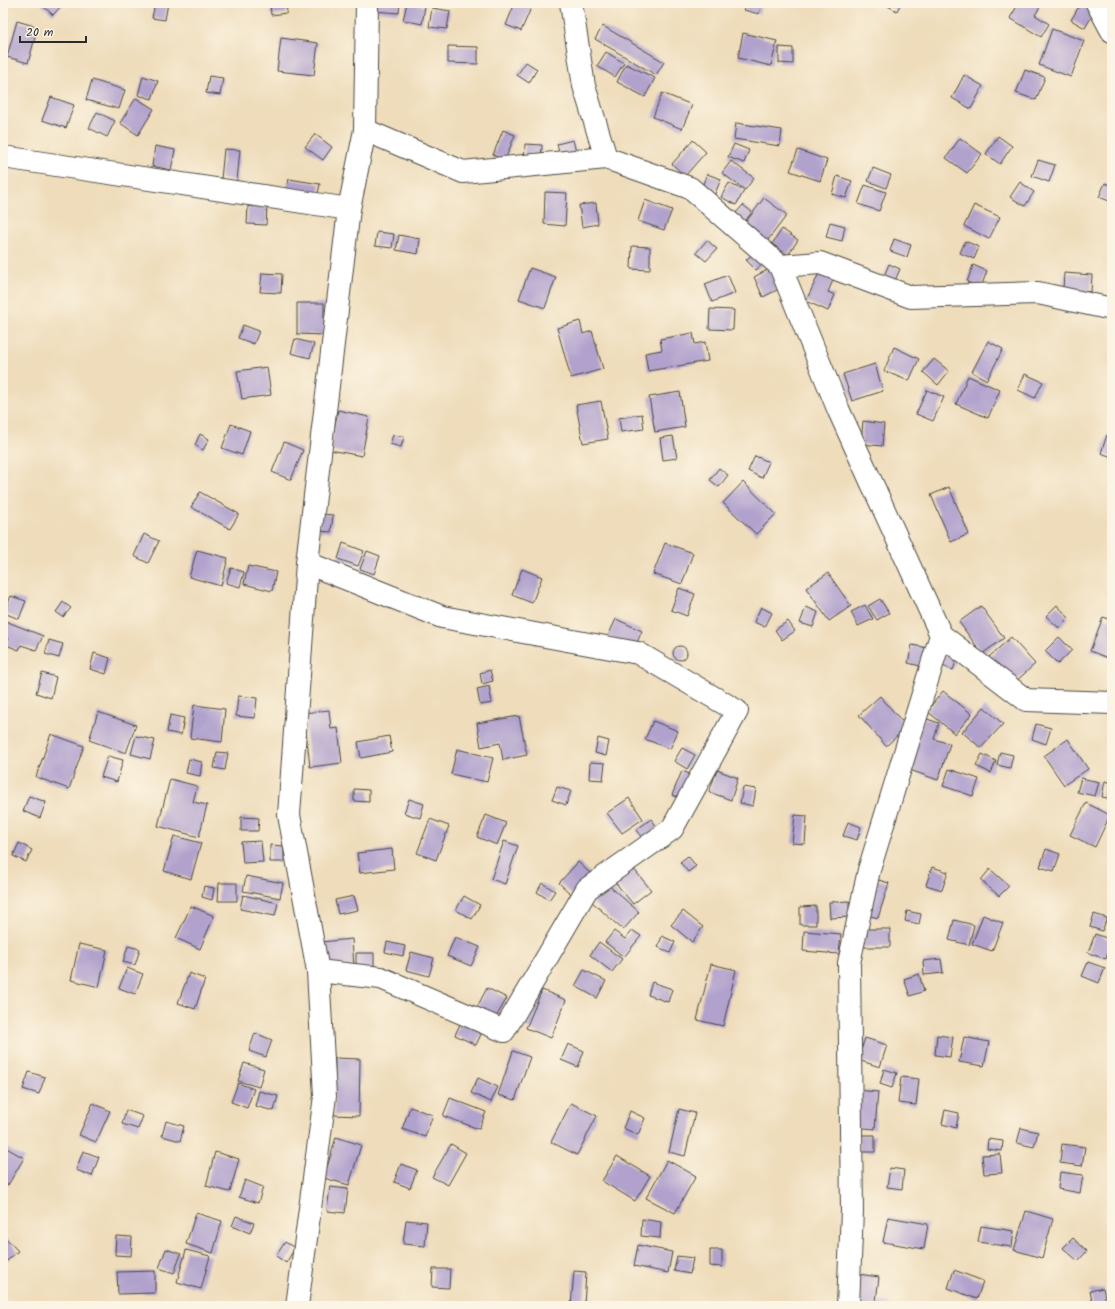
<svg xmlns="http://www.w3.org/2000/svg" width="1115" height="1309" font-family="Kalam,sans-serif">
	<style>
		.building { fill: #b1a2cd }
		.lines { fill: none; stroke-linecap: round; stroke-linejoin: round }
		.minor-casing { stroke: #484640; stroke-width: 24 }
		.minor { stroke: #fff; stroke-width: 22 }
	</style>
	<rect width="100%" height="100%" fill="#fcf5e5"/>
	<filter id="ink" filterUnits="userSpaceOnUse"><feTurbulence type="fractalNoise" baseFrequency=".025" numOctaves="2"/><feDisplacementMap in="SourceGraphic" scale="8" xChannelSelector="R" yChannelSelector="G"/><feConvolveMatrix kernelMatrix="1 2 1 2 8 2 1 2 1" color-interpolation-filters="sRGB"/></filter>
	<filter id="wash" filterUnits="userSpaceOnUse"><feTurbulence type="fractalNoise" baseFrequency=".012" numOctaves="4" result="noise"/><feDisplacementMap in="SourceGraphic" scale="16" xChannelSelector="R" yChannelSelector="G"/><feGaussianBlur stdDeviation="0.9" result="paint"/><feColorMatrix in="noise" values="0 0 0 0 0 0 0 0 0 0 0 0 0 0 0 0 0 1.4 0 .05"/><feComposite in="paint" operator="in"/></filter>
	<g filter="url(#wash)">
		<rect width="100%" height="100%" fill="#eedcba"/>
		<g id="blocks">
			<!-- building -->
			<path class="building" d="M40,3h24l-11,12z
				M155,3h13l-3,17 -13,-2z
				M270,3h16l1,10 -16,2z
				M375,3h25l-1,10 -25,-2z
				M407,3l18,3 -3,18 -19,-4z
				M515,3l16,5 -10,23 -15,-6z
				M746,3h16l-3,11 -15,-4z
				M882,3h19l-4,8z
				M1019,3h14l7,4 -5,8 14,9 -8,13 -31,-19z
				M1081,3h4l11,6 -11,19 -14,-8z
				M432,8l18,3 -3,18 -18,-2z
				M17,21l21,6 -10,36 -21,-6z
				M603,26l61,36 -8,13 -61,-36z
				M1052,29l32,12 -13,36 -32,-12z
				M743,33l34,8 -6,25 -33,-8z
				M281,38l37,5 -4,32 -37,-4z
				M448,46l30,1v17l-30,-1z
				M779,47l14,1v16l-14,-1z
				M606,52l18,11 -9,14 -18,-11z
				M526,62l11,7 -8,14 -12,-8z
				M626,64l29,14 -10,19 -28,-15z
				M1025,70l20,7 -9,23 -20,-7z
				M964,75l19,11 -12,23 -19,-11z
				M143,76l15,5 -6,18 -14,-4z
				M209,76l14,2 -3,17 -14,-2z
				M92,80l33,10 -6,19 -33,-9z
				M662,93l30,12 -10,24 -29,-12z
				M51,97l23,8 -8,23 -24,-8z
				M136,98l18,11 -16,26 -18,-12z
				M97,112l18,9 -8,16 -18,-9z
				M736,123l46,7 -2,16 -46,-7z
				M503,130l12,5 -10,25 -12,-5z
				M315,134l17,13 -9,13 -18,-13z
				M998,136l14,10 -12,18 -14,-10z
				M960,138l22,16 -15,19 -21,-15z
				M573,140l3,12 -16,4 -3,-12z
				M693,140l13,12 -21,24 -13,-12z
				M525,144l17,1 -1,18 -17,-1z
				M734,144l15,6 -5,13 -16,-6z
				M155,146l20,4 -4,20 -19,-4z
				M224,149l16,1 -3,31 -16,-2z
				M798,150l29,10 -7,21 -30,-10z
				M1038,160l17,5 -6,17 -17,-6z
				M731,161l23,17 -9,12 -23,-17z
				M873,168l18,7 -5,13 -18,-7z
				M707,174l14,5 -7,17 -14,-5z
				M837,176l15,5 -6,17 -14,-4z
				M289,179l31,5 -4,18 -31,-6z
				M1020,182l14,10 -9,14 -15,-9z
				M729,183l15,8 -8,14 -15,-8z
				M1105,183l7,3v16l-13,-5z
				M865,185l21,7 -7,19 -21,-7z
				M545,192l22,1 -2,33 -21,-2z
				M764,198l23,17 -22,29 -23,-17z
				M645,200l27,10 -8,20 -26,-9z
				M596,203l2,21 -16,3 -3,-22z
				M743,205l9,7 -7,9 -10,-7z
				M974,205l26,12 -11,22 -25,-13z
				M248,206l19,1 -1,18 -19,-1z
				M830,222l15,4 -3,15 -16,-4z
				M782,229l16,11 -10,15 -16,-11z
				M377,232l17,2 -2,14 -17,-2z
				M399,235l21,4 -2,15 -22,-4z
				M894,239l17,6 -4,12 -17,-6z
				M707,240l10,9 -11,12 -10,-8z
				M965,241l14,6 -5,12 -14,-6z
				M632,246l18,1v23l-19,-1z
				M755,252l10,10 -9,8 -10,-10z
				M889,264l11,5 -6,14 -11,-5z
				M973,265l14,6 -6,16 -14,-5z
				M530,268l26,9 -11,31 -26,-9z
				M769,269l10,20 -16,8 -9,-20z
				M820,271l14,7 -6,14 7,3 -7,16 -22,-10z
				M262,273l20,1 -1,19 -21,-1z
				M1064,273l28,2 -1,17 -28,-2z
				M728,275l7,18 -23,9 -7,-18z
				M297,303h27v32l-27,-1z
				M710,309l24,1 -1,20 -24,-1z
				M580,321l3,13 9,-3 11,38 -32,9 -14,-50z
				M243,325l16,6 -5,13 -16,-6z
				M693,333l2,11 10,-2 3,19 -60,10 -3,-18 17,-3 -2,-11z
				M295,339l19,5 -4,14 -19,-5z
				M988,341l15,8 -16,31 -15,-8z
				M894,347l25,12 -10,22 -25,-10z
				M934,359l15,12 -11,14 -15,-13z
				M875,364l8,27 -31,10 -9,-27z
				M267,367l4,28 -29,4 -5,-28z
				M1025,374l18,8 -8,16 -17,-8z
				M968,376l32,14 -12,28 -32,-14z
				M927,390l17,7 -11,24 -17,-7z
				M680,392l5,35 -30,5 -6,-35z
				M601,401l7,38 -25,4 -7,-38z
				M338,410l31,7 -7,39 -32,-6z
				M642,414l2,15 -23,3 -2,-14z
				M863,421l21,3 -2,22 -21,-2z
				M231,424l19,7 -8,24 -20,-7z
				M200,434l9,5 -6,11 -8,-5z
				M393,435l11,2 -3,10 -11,-3z
				M1107,435l5,1v21l-11,-4z
				M673,436l4,22 -14,2 -3,-22z
				M284,442l19,8 -12,30 -19,-8z
				M755,456l14,6 -7,16 -14,-7z
				M719,468l9,7 -9,12 -9,-7z
				M743,482l33,32 -20,20 -33,-31z
				M949,487l20,47 -18,8 -20,-47z
				M200,492l39,22 -9,15 -39,-22z
				M321,514l12,1 -2,17 -12,-1z
				M144,534l15,7 -11,22 -14,-7z
				M343,543l21,8 -6,15 -20,-7z
				M665,543l28,10 -11,31 -29,-10z
				M197,550l31,8 -7,28 -32,-9z
				M367,551l13,5 -6,18 -14,-5z
				M248,566l28,6 -4,19 -28,-7z
				M231,568l13,4 -4,15 -14,-4z
				M522,569l20,8 -10,26 -20,-8z
				M828,573l23,33 -22,15 -23,-33z
				M679,588l16,6 -8,22 -16,-6z
				M11,596l15,5 -7,18 -15,-6z
				M880,599l9,14 -12,7 -9,-14z
				M63,602l8,6 -8,9 -7,-5z
				M865,605l8,14 -15,7 -7,-14z
				M1057,605l12,13 -10,10 -13,-12z
				M981,606l23,32 -22,16 -23,-32z
				M761,607l11,6 -7,14 -11,-5z
				M806,607l12,5 -5,15 -13,-4z
				M1103,617l9,3v26l-4,12 -18,-7z
				M616,619l26,12 -7,16 -27,-11z
				M3,620l40,16 -7,14 -15,-5 -2,5 -13,-5 3,-6 -6,-2z
				M788,621l7,10 -13,9 -7,-10z
				M1011,637l24,27 -22,20 -24,-27z
				M1059,637l13,13 -14,14 -13,-13z
				M49,640l14,4 -4,14 -14,-4z
				M912,645l16,3 -4,19 -16,-4z
				M673 653a7 7 0 1 1 14 0a7 7 0 1 1-14 0Z
				M945,651l13,5 -5,14 -13,-5z
				M94,653l16,5 -4,16 -16,-5z
				M490,670l3,11 -11,3 -2,-11z
				M42,673l14,4 -5,21 -15,-5z
				M489,686l3,17 -12,2 -3,-16z
				M943,691l29,23 -17,20 -28,-23z
				M238,696l19,2 -2,20 -19,-2z
				M880,696l27,31 -21,19 -27,-31z
				M194,705l31,4 -3,33 -32,-4z
				M984,707l19,17 -22,24 -19,-16z
				M329,710l2,19 7,-1 4,35 -32,4 -6,-54z
				M98,712l38,13 -10,28 -37,-13z
				M170,715l14,3 -3,17 -14,-3z
				M519,716l8,39 -24,5 -3,-17 -19,4 -4,-24z
				M924,718l15,5 -5,16 16,5 -12,36 -31,-11z
				M653,721l25,10 -8,18 -25,-10z
				M1036,724l15,4 -5,16 -14,-5z
				M51,734l33,12 -15,43 -33,-12z
				M136,736l19,4 -5,19 -19,-5z
				M389,736l3,16 -31,6 -3,-16z
				M598,738l11,3 -3,15 -11,-3z
				M1068,739l20,30 -24,16 -20,-29z
				M682,748l13,7 -8,14 -13,-8z
				M457,749l36,9 -6,24 -36,-8z
				M217,752l11,1 -3,17 -11,-2z
				M1000,752l13,3 -3,13 -13,-3z
				M982,754l14,7 -5,12 -15,-7z
				M108,756l15,4 -6,22 -16,-5z
				M189,759l13,3 -2,14 -14,-3z
				M590,762l15,1 -2,17 -14,-1z
				M949,769l30,10 -6,17 -30,-10z
				M717,770l21,8 -7,22 -22,-8z
				M682,771l13,5 -11,24 -12,-5z
				M1081,778l18,4 -4,14 -18,-4z
				M170,779l27,7 -4,16 14,3 -8,32 -41,-11z
				M1105,781l7,2v16l-10,-2z
				M557,787l14,4 -5,14 -14,-5z
				M743,787l13,2 -3,17 -13,-3z
				M354,789l15,1v12l-15,-1z
				M29,796l17,6 -6,16 -17,-7z
				M629,798l14,21 -21,14 -15,-20z
				M409,799l15,5 -4,14 -16,-5z
				M1086,803l24,12 -15,32 -25,-12z
				M486,815l20,8 -9,22 -20,-8z
				M795,815l12,1 -2,28 -13,-1z
				M241,817l18,1 -1,13h-17z
				M430,819l19,7 -13,34 -19,-7z
				M651,819l7,9 -15,11 -7,-9z
				M848,822l13,5 -4,13 -14,-4z
				M174,836l27,7 -10,36 -27,-8z
				M261,841l2,21 -20,1 -2,-21z
				M504,841l14,5 -13,38 -14,-5z
				M19,843l13,7 -6,12 -13,-6z
				M270,845l14,1v16h-14z
				M392,849l2,20 -34,4 -3,-20z
				M1046,849l14,5 -6,17 -14,-4z
				M688,856l8,10 -8,6 -8,-10z
				M578,862l14,13 -19,21 -14,-13z
				M932,867l16,5 -6,18 -16,-5z
				M633,868l18,22 -18,14 -18,-22z
				M990,869l19,17 -10,10 -18,-16z
				M246,876l37,7 -3,15 -37,-7z
				M875,879l14,4 -11,35 -15,-4z
				M219,883h18v18h-19z
				M542,883l13,8 -6,9 -12,-8z
				M607,884l32,28 -16,18 -32,-29z
				M204,886l10,2 -2,12 -10,-3z
				M243,895l35,8 -3,13 -35,-7z
				M354,896l4,14 -20,4 -3,-14z
				M464,896l16,9 -8,14 -16,-9z
				M849,901v16l-19,1 -1,-16z
				M191,906l23,10 -14,33 -24,-11z
				M816,906v19h-16v-18z
				M683,911l20,16 -11,15 -21,-17z
				M907,911l14,3 -2,10 -14,-3z
				M1094,914l13,4 -5,13 -12,-4z
				M983,915l20,8 -11,28 -20,-7z
				M954,920l20,5 -5,20 -20,-5z
				M864,929h26v18h-26z
				M632,930l9,6 -17,21 -19,-15 9,-11 11,8z
				M804,931l37,3 -2,20 -36,-3z
				M1095,934l17,6 -6,19 -18,-6z
				M662,936l13,6 -5,11 -12,-6z
				M455,937l25,10 -9,19 -24,-10z
				M352,939l2,28 -31,2 -2,-27z
				M387,942l18,4 -2,10 -18,-4z
				M599,942l23,17 -10,13 -22,-17z
				M79,944l28,6 -8,37 -28,-7z
				M128,946l12,3 -5,16 -12,-3z
				M411,952l23,6 -5,18 -23,-6z
				M356,953h18v18h-18z
				M941,959l2,14 -19,2 -1,-14z
				M1088,962l17,6 -6,15 -17,-7z
				M711,964l25,6 -13,56 -26,-6z
				M127,968l16,6 -8,20 -16,-6z
				M584,970l22,11 -9,17 -22,-12z
				M189,973l16,6 -10,30 -17,-6z
				M919,974l5,17 -14,5 -6,-17z
				M652,982l20,7 -4,13 -20,-7z
				M487,988l20,10 -13,23 -19,-10z
				M542,990l24,10 -15,38 -25,-10z
				M462,1020l21,10 -7,15 -21,-10z
				M255,1033l17,7 -6,17 -17,-6z
				M937,1035l16,2 -3,20 -15,-2z
				M964,1037l25,5 -5,24 -25,-4z
				M865,1038l22,7 -7,22 -22,-7z
				M568,1044l16,7 -6,16 -17,-7z
				M513,1051l17,6 -15,43 -17,-5z
				M335,1058l25,1 -1,57 -25,-1z
				M244,1063l20,6 -5,18 -21,-6z
				M884,1069l13,4 -5,15 -12,-4z
				M29,1072l16,5 -6,17 -16,-5z
				M901,1077l18,2 -3,26 -18,-2z
				M478,1078l20,9 -7,15 -20,-9z
				M238,1083l16,6 -7,19 -16,-6z
				M857,1090l21,2 -3,37 -21,-2z
				M259,1091l19,5 -4,15 -19,-5z
				M450,1098l36,14 -7,17 -36,-13z
				M93,1103l17,8 -14,31 -17,-7z
				M571,1103l26,13 -20,39 -26,-13z
				M410,1107l23,8 -8,22 -23,-8z
				M679,1109l16,4 -10,43 -16,-4z
				M126,1110l17,6 -5,13 -16,-5z
				M945,1110l14,3 -3,15 -14,-4z
				M630,1111l15,7 -7,17 -15,-7z
				M166,1121l18,5 -4,15 -18,-5z
				M1021,1128l17,4 -4,15 -17,-4z
				M860,1135h15v17h-16z
				M336,1137l25,8 -12,40 -25,-7z
				M988,1139l15,2 -1,10 -15,-2z
				M451,1144l15,9 -18,32 -16,-8z
				M1062,1144l23,3 -3,19 -22,-3z
				M3,1146l21,12 -16,27 -5,-3z
				M83,1151l16,6 -7,19 -16,-6z
				M215,1152l24,7 -9,33 -24,-6z
				M1000,1154l2,19 -18,1 -2,-19z
				M617,1156l33,20 -15,25 -33,-20z
				M667,1160l29,16 -21,37 -29,-15z
				M401,1164l16,6 -7,18 -16,-6z
				M890,1168l14,2 -2,19 -15,-2z
				M1060,1172l23,3 -3,18 -22,-4z
				M245,1180l18,7 -5,16 -19,-6z
				M330,1187l18,2 -3,24 -18,-2z
				M1026,1211l27,8 -11,39 -28,-8z
				M196,1213l26,8 -9,32 -27,-9z
				M236,1216l18,7 -4,10 -18,-7z
				M888,1217l40,7 -4,25 -41,-7z
				M642,1219l19,3 -1,16 -19,-2z
				M406,1220l21,2 -2,24 -22,-2z
				M981,1226l33,5 -2,16 -34,-5z
				M3,1235l15,16 -11,10 -4,-5z
				M116,1236l16,1 -1,19 -16,-1z
				M1073,1238l14,13 -9,10 -15,-13z
				M285,1242l10,6 -9,15 -10,-7z
				M638,1245l34,7 -4,21 -34,-7z
				M166,1249l15,5 -7,19 -15,-5z
				M186,1250l24,6 -9,33 -24,-7z
				M710,1250h12v17l-12,-1z
				M677,1256l16,2 -3,16 -16,-3z
				M433,1269h17l-1,19 -17,-1z
				M954,1270l29,11 -6,18 -29,-11z
				M155,1271v22l-37,1 -1,-22z
				M574,1271l12,1 -2,34h-13z
				M858,1274l21,3 -3,24 13,2v3h-34z
				M1103,1288l4,18h-14l-3,-15z"/>
		</g>
	</g>
	<g filter="url(#ink)">
		<use href="#blocks" fill-opacity="0" stroke="#484640" stroke-width="1"/>
		<g class="lines">
			<defs>
				<path id="minor" d="M571,3l13,83 22,72
					M1097,3l15,28
					M365,130l98,42 143,-14 84,30 90,78 40,-3 91,34 127,-4 74,16
					M3,157l346,52
					M780,266l59,145 102,224 -72,235 -20,93 3,248 -4,95
					M307,563l135,54 196,36 99,58 -65,118 -85,60 -83,142 -123,-53 -63,-7
					M941,635l85,65 86,3
					M297,1306l28,-210 -7,-125 -29,-156 18,-252 42,-354 16,-79 2,-127"/>
			</defs>
			<!-- minor casing -->
			<use href="#minor" class="minor-casing"/>
			<!-- minor -->
			<use href="#minor" class="minor"/>
		</g>
	</g>
	<!-- margin -->
	<rect width="1115" height="1309" fill="none" stroke="#fcf5e5" stroke-width="16"/>
	<!-- scale -->
	<path d="M20 36v6h66v-6" fill="none" stroke="#2b2b2b" stroke-width="2"/>
	<text x="26" y="36" font-size="12" fill="#2b2b2b" stroke="#fcf5e5" stroke-width="3" paint-order="stroke">20 m</text>
</svg>
